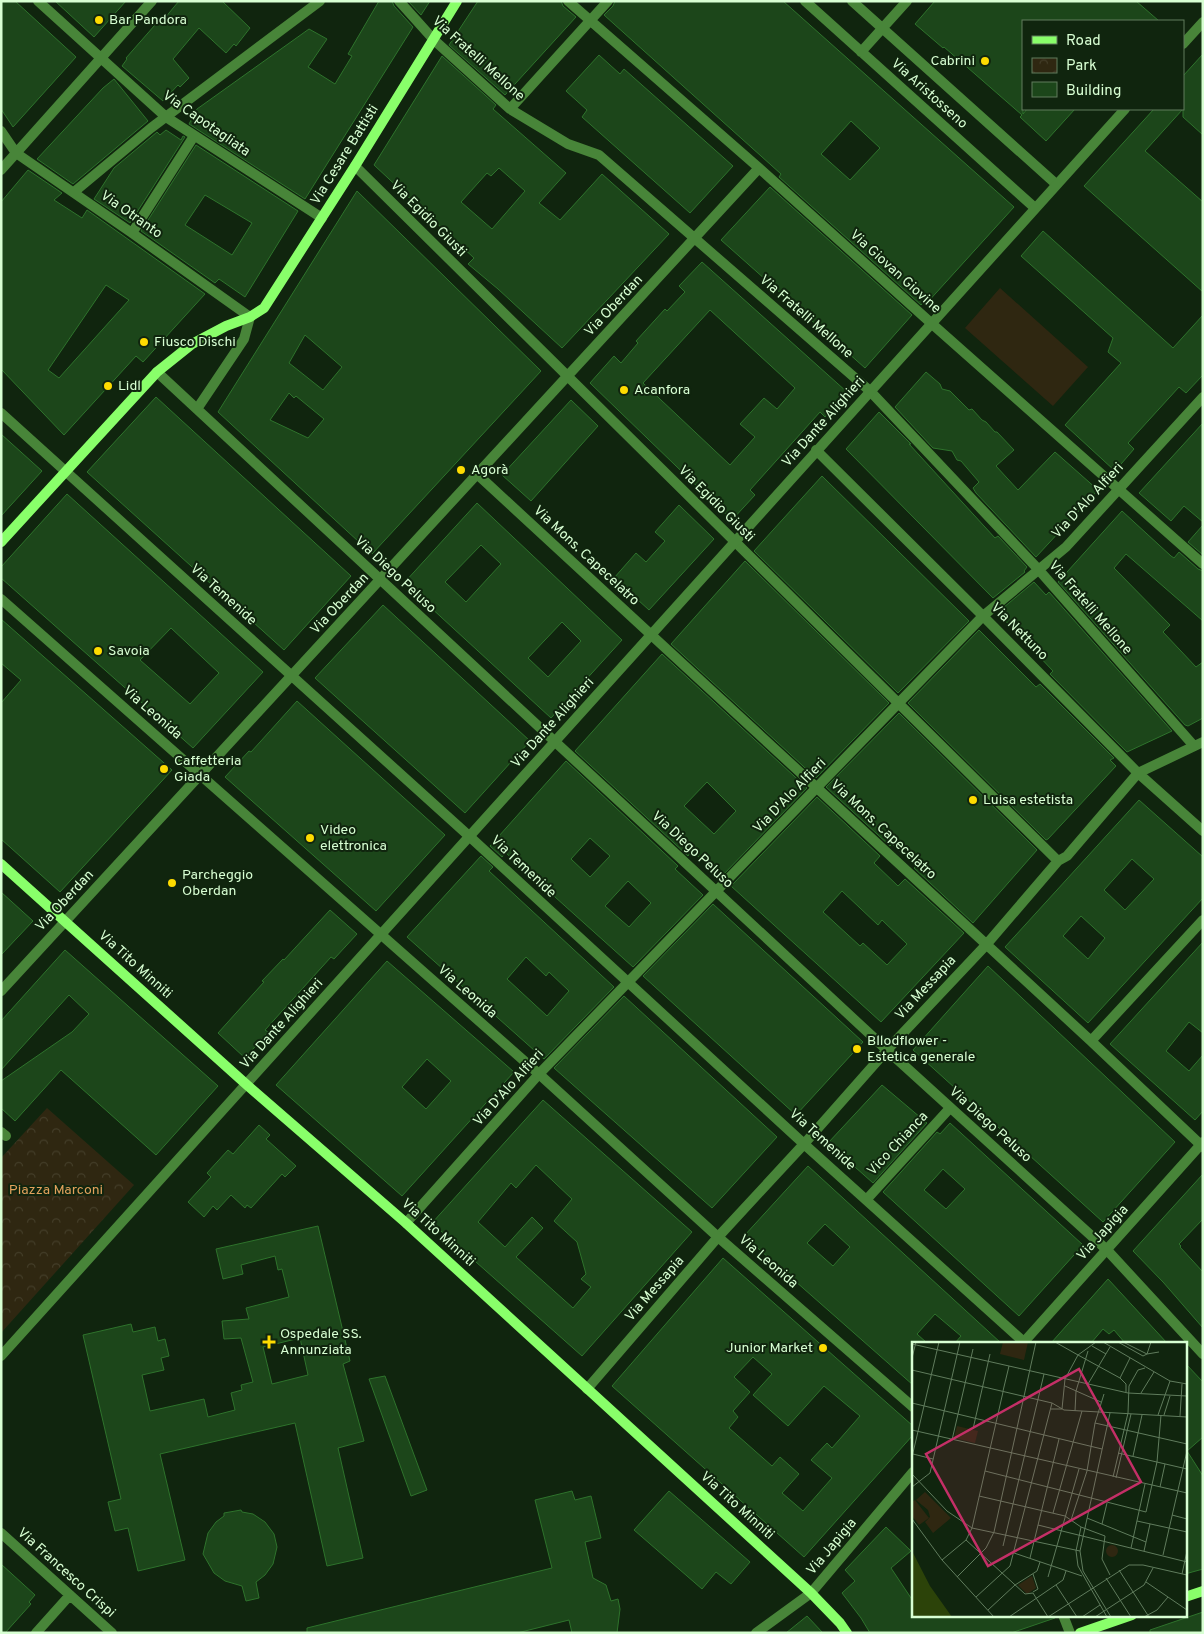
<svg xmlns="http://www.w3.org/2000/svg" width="1204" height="1634" font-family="Overpass,sans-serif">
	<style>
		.park { fill: url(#park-crowns) }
		.garden { fill: #2f2711 }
		.building { fill: #1c461a; stroke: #2e732c; fill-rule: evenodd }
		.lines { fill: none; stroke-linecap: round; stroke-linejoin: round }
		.minor { stroke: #488539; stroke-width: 10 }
		.tertiary { stroke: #488539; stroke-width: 10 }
		.secondary { stroke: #89ff6a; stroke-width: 10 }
		.poi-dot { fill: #fedb00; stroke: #10250e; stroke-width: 2 }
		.labels { text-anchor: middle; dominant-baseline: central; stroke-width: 4; stroke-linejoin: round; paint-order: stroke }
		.poi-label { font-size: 14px; fill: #d8ffd3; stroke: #10250e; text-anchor: start }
		.street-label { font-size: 14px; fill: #d8ffd3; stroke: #10250e }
		.park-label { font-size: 14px; fill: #e1a15c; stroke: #10250e }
		.inset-road { fill: none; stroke: #607c5d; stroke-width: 1 }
		.view { fill: #c42f67; fill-opacity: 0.15; stroke: #c42f67; stroke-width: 2.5 }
		.inset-edge { fill: none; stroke: #d8ffd3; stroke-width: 2.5 }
	</style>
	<defs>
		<pattern id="park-crowns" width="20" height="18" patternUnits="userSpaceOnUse" patternTransform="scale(1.25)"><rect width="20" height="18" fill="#2f2711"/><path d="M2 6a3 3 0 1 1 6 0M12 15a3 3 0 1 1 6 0" fill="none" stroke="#433d28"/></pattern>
	</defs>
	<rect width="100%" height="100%" fill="#10250e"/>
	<!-- park -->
	<path class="park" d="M47,1108l87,77 -133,148v-175z"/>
	<!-- garden -->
	<path class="garden" d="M1000,288l88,79 -35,39 -88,-78z"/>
	<!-- building -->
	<path class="building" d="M1,1h14l61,56 -63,70 -12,-18z
		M55,1h71l-32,36z
		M179,1h43l28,27 -14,18 -2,-2 -8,9 -27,-25 -26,31 16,19 -9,9 -2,-2 -15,16 -41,-35 5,-7 -1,-1 36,-41 2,2z
		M379,1h13l2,5 19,21 -108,172 -116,-75 8,-15 112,-80 18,10 -19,28 27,17 17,-28 -4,-2z
		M408,1h22l-9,14z
		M478,1h83l2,5 13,11 -71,78 -56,-50z
		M615,1h168l231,206 -88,97 -2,-2 -3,3 -142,-128 2,-3 -177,-159 9,-9zM851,121l29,27 -30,32 -29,-26z
		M935,1h201l23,20h-136v93l4,-5h48l-29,32 -26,-24 2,-2 -78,-68 -1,1 -28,-24z
		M1203,54v81l-20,-18v-8l-38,42 58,51v90l-119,-106 70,-77h29v-33z
		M599,55l21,19 4,-5 109,97 -43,47 -108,-96 5,-7 -21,-19z
		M442,56l54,49 -3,4 73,64 -27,30 21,17 42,-46 67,60 -107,114 -64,-59 -30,-25 6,-6 -100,-93zM499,168l26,23 -33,38 -31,-27 26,-29 4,3z
		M114,79l34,42 -75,63 -36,-25 66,-71z
		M166,130l15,10 2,-4 2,1 -55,86 -36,-24 20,-31 43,-36 3,3z
		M196,145l102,66 -53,86 -26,-18 -4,4 -74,-52zM205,195l47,28 -20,32 -47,-30z
		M28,170l34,23 -8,7 28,18 5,-8 118,84 -62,68 -7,-6 -72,79 -63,-66v-167zM106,285l23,15 -70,78 -11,-8z
		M770,187l142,128 -47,53 -144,-128z
		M357,191l184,180 -169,183 -154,-142zM305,335l37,32 -19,23 -34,-27zM289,393l5,5 2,-2 28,23 -16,19 -38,-18z
		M1043,231l130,117 30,-33v60l-17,18 -7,-6 -51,56 6,6 -19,22 -50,-46 56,-62 -13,-11 5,-14 -92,-82z
		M702,262l145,130 -22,25 -5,-5 -70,78 5,5 -23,25 -142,-137 24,-27 7,7 17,-20 -2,-2 29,-32 2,2 18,-19 -6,-6zM710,310l85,78 -18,21 -13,-11 -24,26 15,13 -25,28 -87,-82z
		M926,372l14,12 2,5 8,2 19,19 3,-1 10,11 4,2 9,10h2l17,18 -18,16 22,24 37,-38 43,38 -62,67 -60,-64 -3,-5 6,-6 -18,-21 -4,-1 -5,-9 -19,-3 -38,-41z
		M156,397l195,179 -67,74 -197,-178z
		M571,400l27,26 -67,75 -29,-26z
		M879,412l32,32h-2l86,94 3,-2 29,31 -3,4 1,1 -32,26 -147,-149z
		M1203,423v99l-19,-16 -13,15 -32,-28z
		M1,434l41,37 -41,45z
		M822,476l147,145 -71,72 -144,-142z
		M67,494l196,178 -70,76 -192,-170v-11zM171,628l48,45 -29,31 -50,-44z
		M477,503l145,137 -71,78 -147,-135zM481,545l20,19 -35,38 -21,-20zM562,622l19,19 -33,36 -20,-19z
		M679,505l35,34 -65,71 -35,-32 22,-25 10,9 19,-21 -10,-9z
		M1122,511l49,45 3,2 5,-6 19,17 5,2v50l-77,-67 -12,14 56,57 -7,7 33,35 7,-5v56l-15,8 -3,-1 -127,-143z
		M1203,525v30l-15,-13z
		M745,561l144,142 -73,75 -145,-134z
		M1034,582l12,13 3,-3 123,139 -45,21 -77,-78 3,-3 -54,-57 5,-5 -1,-1z
		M383,605l147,136 -65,72 -150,-135z
		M1,619l171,151 -112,122 -59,-53v-136l20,-23 -20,-17z
		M979,630l57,57 4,-3 74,74 -4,2 6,6 -68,73 -2,1 -138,-137z
		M662,654l145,134 -86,89 -29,-26 -4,5 -113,-105zM707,782l29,29 -22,23 -30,-28z
		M297,701l148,134 -69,76 -151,-134 24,-26 2,1z
		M899,713l138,137 -64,73 -59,-55 2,-2 -24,-22 -2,2 -64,-59z
		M566,761l112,105 -3,3 28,26 -70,72 -127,-114 -4,4 -12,-11zM590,838l20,18 -20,21 -19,-18zM628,881l23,22 -22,24 -24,-21z
		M817,797l63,59 -6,7 24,23 7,-7 59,54 -83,89 -150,-136zM842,891l36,34 4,-5 25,24 -20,21 -24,-22 -3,3 -37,-34z
		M1139,800l64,57v41l-115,125 -83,-76zM1132,859l22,20 -29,31 -21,-20zM1081,916l24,22 -17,21 -25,-23z
		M481,856l12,11 -4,4 125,116 -70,72 -137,-122zM526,957l20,19 3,-4 20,19 -22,25 -40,-37z
		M1,892l32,29 -32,34z
		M713,904l150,138 -67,73 -153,-139z
		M330,910l27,24 -23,25 -3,-2 -66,73 3,2 -23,26 -27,-25 46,-51 -2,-1 21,-22 1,1z
		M1203,942v91l-14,-11 -23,29 23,20 14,-16v56l-8,9 -85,-76z
		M65,950l153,136 -62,69 -95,-85 -46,51 -14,-13v-27l71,-49 17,-18 -20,-19 -68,75v-49z
		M387,961l127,111 -112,124 -126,-111zM427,1059l24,22 -25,28 -24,-22z
		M988,966l187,176 -72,80 -190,-172z
		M624,996l153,141 -65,71 -158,-140z
		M882,1085l45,38 -54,60 -45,-40z
		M543,1100l149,132 -110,124 -150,-133zM536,1165l36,34 -18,22 23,21 9,32 -5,5 10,8 -18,21 -57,-51 27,-29 -11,-11 -27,30 -27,-25 33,-39 5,5z
		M950,1123l133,122 -64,71 -136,-124 54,-60 3,2zM943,1169l22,20 -19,20 -22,-19z
		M259,1125l11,10 -4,4 30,27 -11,11 -3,-3 -31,34 -4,-3 -2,3 -14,-13 -14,15 -4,-4 -9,11 -16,-15 23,-25 -4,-4 21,-23 5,4z
		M808,1166l193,177h-46l6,-7 -26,-22 -18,20 10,9h-14v42l-169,-149zM825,1224l25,23 -17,19 -26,-23z
		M1203,1174v45l-24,25 2,2 -1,1 23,25v56l-40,-46 -30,-31z
		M318,1226l32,135 -7,3 21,77 -26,7 25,110 -36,8 -32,-143 -135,31 25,106 -47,11 -10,-43 -13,3 -7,-29 13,-3 -38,-164 48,-11 2,8 22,-5 3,14 7,-2 4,17 -8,2 3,12 -22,5 8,36 54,-12 4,18 27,-7 -4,-17 11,-3 -1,-5 12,-3 -12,-44 -17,1 -2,-18 27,-2 -3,-11 43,-11 -7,-28 -4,1 -3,-14 -34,9 2,9 -20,5 -7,-30zM300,1338l8,37 -36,9 -9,-37z
		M723,1258l190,168v9l-109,122 -192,-171zM753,1357l19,17 -19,21 35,31 36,-40 36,30 -28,32 -5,-5 -16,17 21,18 -29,33 -21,-18 17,-19 -19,-17 -8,9 -43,-38 9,-11 -5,-6 17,-19 -16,-15z
		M1108,1279l59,64h-42l-11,-13 -5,4 -6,-5 -12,14h-40z
		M1185,1363l18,19v55l-16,14 16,25v93l-18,5z
		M385,1376l42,114 -16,6 -42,-117z
		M572,1491l3,9 16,-4 10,42 -16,4 8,36 13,7 5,16 7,-2 2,10 -3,24h-45l-3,-13 -52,13h-210v-5l245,-60 -17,-68z
		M669,1491l81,71 -19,22 -15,-12 -14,17 -68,-59z
		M241,1510l1,2 11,2 12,8 9,12 3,13 -4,17 -8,11 -9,7 3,16 -13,3 -4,-15 -17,-5 -11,-8 -11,-19 5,-21 8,-11 8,-6v-3z
		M886,1527l25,24 -20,17 22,33v14h142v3l-44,15h-141l-9,-15 -19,-25 13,-12 -10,-11z
		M1,1564l34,31 -6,7 2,2 -26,29h-4z
		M1203,1612v21h-53v-3z
		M807,1616l16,17h-37z"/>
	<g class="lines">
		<!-- minor -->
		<path class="minor" d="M38,1l128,116 156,101
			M399,1l35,39 76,69 58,35 31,11 271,236 168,178 156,177
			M568,1l191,167 172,155
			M805,1l230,207
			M852,1l204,183
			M861,52l46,-51
			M510,109l98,-108
			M1,131l15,22 116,80 118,84 -6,22 -47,70
			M355,166l703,695
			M1,170l151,-169
			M74,192l77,-64 169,-127
			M132,233l62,-97
			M157,372l730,678 220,200 96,104
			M1,413l468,423 335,308 221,199
			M816,450l167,166 155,157 65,58
			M477,474l614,567 112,106
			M1,991l758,-823
			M1091,1041l112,-121
			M1,1132l5,4
			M867,1199l83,-91
			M406,1223l133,-149 444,-458 83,-69 137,-150
			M587,1389l131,-152 86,-93 83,-94 99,-105 72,-84 9,-5 71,-83 65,-31
			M1,1533l111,100
			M36,1633l34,-38"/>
		<!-- tertiary -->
		<path class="tertiary" d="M1183,44l20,-22
			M931,323l272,241
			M1,599l538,475 179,163 195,170
			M1023,1343l180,-201
			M1,1356l1124,-1247
			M1063,1615l7,18
			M756,1633l55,-40 102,-121"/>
		<!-- secondary -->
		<path class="secondary" d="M1,542l156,-170 35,-28 34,-18 24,-9 14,-9 91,-142 102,-165
			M1,864l246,221 159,138 405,370 29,30 7,10
			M1185,1597l18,-6
			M1080,1633l52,-18"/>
	</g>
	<!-- markers -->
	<g class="poi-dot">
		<circle cx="99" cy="20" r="5"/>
		<circle cx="985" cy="61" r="5"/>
		<circle cx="144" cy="342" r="5"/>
		<circle cx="108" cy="386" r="5"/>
		<circle cx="624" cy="390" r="5"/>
		<circle cx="461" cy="470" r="5"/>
		<circle cx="98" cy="651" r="5"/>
		<circle cx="164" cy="769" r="5"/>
		<circle cx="973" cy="800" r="5"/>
		<circle cx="310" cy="838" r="5"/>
		<circle cx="172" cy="883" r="5"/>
		<circle cx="857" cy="1049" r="5"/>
		<path d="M266.5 1334.5h5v5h5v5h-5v5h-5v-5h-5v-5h5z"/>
		<circle cx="823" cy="1348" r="5"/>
	</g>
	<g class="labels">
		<!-- poi labels -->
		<g class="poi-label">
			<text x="109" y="20">Bar Pandora</text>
			<text x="975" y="61" text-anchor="end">Cabrini</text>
			<text x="154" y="342">Fiusco Dischi</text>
			<text x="118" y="386">Lidl</text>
			<text x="634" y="390">Acanfora</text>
			<text x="471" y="470">Agorà</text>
			<text x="108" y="651">Savoia</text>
			<text x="174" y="761">Caffetteria<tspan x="174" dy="16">Giada</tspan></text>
			<text x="983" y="800">Luisa estetista</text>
			<text x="320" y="830">Video<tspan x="320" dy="16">elettronica</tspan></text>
			<text x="182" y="875">Parcheggio<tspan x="182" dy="16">Oberdan</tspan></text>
			<text x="867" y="1041">Bllodflower -<tspan x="867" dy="16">Estetica generale</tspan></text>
			<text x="280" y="1334">Ospedale SS.<tspan x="280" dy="16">Annunziata</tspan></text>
			<text x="813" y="1348" text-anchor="end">Junior Market</text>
		</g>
		<!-- street labels -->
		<g class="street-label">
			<text transform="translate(478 59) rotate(42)">Via Fratelli Mellone</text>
			<text transform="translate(929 94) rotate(42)">Via Aristosseno</text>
			<text transform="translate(206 124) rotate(35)">Via Capotagliata</text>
			<text transform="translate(345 155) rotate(-58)">Via Cesare Battisti</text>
			<text transform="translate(131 215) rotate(35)">Via Otranto</text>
			<text transform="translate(428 219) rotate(45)">Via Egidio Giusti</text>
			<text transform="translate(895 272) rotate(42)">Via Giovan Giovine</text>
			<text transform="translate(614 306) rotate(-47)">Via Oberdan</text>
			<text transform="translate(806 317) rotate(41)">Via Fratelli Mellone</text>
			<text transform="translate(824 422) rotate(-48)">Via Dante Alighieri</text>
			<text transform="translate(1088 501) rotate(-47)">Via D'Alo Alfieri</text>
			<text transform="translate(716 504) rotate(45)">Via Egidio Giusti</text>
			<text transform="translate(586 556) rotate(43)">Via Mons. Capecelatro</text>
			<text transform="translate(395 575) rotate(43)">Via Diego Peluso</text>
			<text transform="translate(223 595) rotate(42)">Via Temenide</text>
			<text transform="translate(340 604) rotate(-47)">Via Oberdan</text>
			<text transform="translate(1090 608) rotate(49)">Via Fratelli Mellone</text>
			<text transform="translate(1019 632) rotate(45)">Via Nettuno</text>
			<text transform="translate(152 713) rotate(41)">Via Leonida</text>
			<text transform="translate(553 723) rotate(-48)">Via Dante Alighieri</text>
			<text transform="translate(790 796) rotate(-46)">Via D'Alo Alfieri</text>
			<text transform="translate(883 830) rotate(43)">Via Mons. Capecelatro</text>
			<text transform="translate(692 850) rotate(43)">Via Diego Peluso</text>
			<text transform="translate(523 867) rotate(43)">Via Temenide</text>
			<text transform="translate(65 901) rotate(-47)">Via Oberdan</text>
			<text transform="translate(135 965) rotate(42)">Via Tito Minniti</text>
			<text transform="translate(926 988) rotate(-47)">Via Messapia</text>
			<text transform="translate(467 992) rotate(41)">Via Leonida</text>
			<text transform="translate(282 1024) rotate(-48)">Via Dante Alighieri</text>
			<text transform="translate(509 1088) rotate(-48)">Via D'Alo Alfieri</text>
			<text transform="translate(990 1125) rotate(42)">Via Diego Peluso</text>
			<text transform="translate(822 1140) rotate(42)">Via Temenide</text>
			<text transform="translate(898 1144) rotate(-47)">Vico Chianca</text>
			<text transform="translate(438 1233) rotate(42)">Via Tito Minniti</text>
			<text transform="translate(1103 1233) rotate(-48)">Via Japigia</text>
			<text transform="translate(768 1262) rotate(41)">Via Leonida</text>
			<text transform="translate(655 1289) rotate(-49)">Via Messapia</text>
			<text transform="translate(737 1506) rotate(42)">Via Tito Minniti</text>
			<text transform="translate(832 1547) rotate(-50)">Via Japigia</text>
			<text transform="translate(66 1573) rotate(42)">Via Francesco Crispi</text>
		</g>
		<!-- park labels -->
		<g class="park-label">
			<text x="56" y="1190">Piazza Marconi</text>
		</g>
	</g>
	<!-- overview -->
	<g transform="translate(912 1342)">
		<rect width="275" height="275" fill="#10250e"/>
		<path d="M45,84l21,5 -3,12 -21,-5zM3,158l14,18 -10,7 -7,-9v-14zM120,234l4,12 -9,6 -9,-9z" fill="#2f2711"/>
		<path d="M91,0h25l-4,18 -24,-6zM13,150l26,26 -18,15 -8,-11 5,-5 -2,-7 -12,-10zM194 209a6 6 0 1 1 12 0a6 6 0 1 1-12 0Z" fill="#2f2711"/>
		<path d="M0,209l18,35 22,31h-40z" fill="#2c4309"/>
		<path class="inset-road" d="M143,0l23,13 18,-13M191,0l67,39 17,3M206,0l25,14 4,-2M211,0l24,12M239,0l-4,12 12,-2M0,2l216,49 59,3M180,4l14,8M0,16l4,-16M0,28l140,33 12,7 123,7M208,36l10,-20M176,42l22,-37M153,44l36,16M91,49l6,-25M91,50l-31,136 -6,12 59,54 8,-1 15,24M229,51l13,-21M0,61l190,46M139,67h11l3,-30 13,-24 42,23 6,6v8M163,69l1,-20 12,-40M198,71l-30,138 3,20 28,46M246,73l12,-34M252,73l6,-19M268,74l2,-32M183,81l92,21M61,87l17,-75M0,88l275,63M40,98l21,-91M206,111l69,16M1,112l20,5M221,114l9,-41M0,115l27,-115M73,129l161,41 11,-50 4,-47M0,132l35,37 25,17 108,23M201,135l15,-64 1,-27 9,-16 7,-2M204,136l15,-64M0,145l18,-14 30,-131M248,145l5,-23M67,154l86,20 16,11 24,9 -3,23 8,16M141,171l29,-102M260,173l15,4M175,176l59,24M0,177l30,41 52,57M159,178l16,-49 8,-48 9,-29M225,179l50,11M190,182l5,-21M126,183l149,37M169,185l-5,24 2,15 29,51M91,204l41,-172M219,206l14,-64M232,209l6,-27M102,211l68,23M251,213l24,-104M118,216l29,-119M30,218l24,-20M207,228l30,47M270,232l5,-23M45,235l29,-29 8,-16 42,-190M136,235l31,-108M194,236l25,39M234,240l41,28M144,243l21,32M121,250l5,-3 -5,-15M64,255l34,-31 42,-163M76,268l27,-25 22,-14 3,-9M97,275l54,-37 3,-9M136,275l81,-52h14l44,10M170,275l18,-12M183,275l49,-32 9,-17M232,275l13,-7 11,-13"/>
		<path class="view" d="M167,27l62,113 -153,84 -62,-112z"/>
		<rect width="275" height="275" class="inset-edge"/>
	</g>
	<!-- border -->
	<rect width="1204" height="1634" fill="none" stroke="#d8ffd3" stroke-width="5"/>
	<!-- legend -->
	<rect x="1022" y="20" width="162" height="90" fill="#10250e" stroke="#607c5d"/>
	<rect x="1032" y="36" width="25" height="8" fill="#89ff6a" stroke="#607c5d"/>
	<text x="1066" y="45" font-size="15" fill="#d8ffd3">Road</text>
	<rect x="1032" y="58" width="25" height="15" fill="url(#park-crowns)" stroke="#607c5d"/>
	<text x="1066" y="70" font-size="15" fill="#d8ffd3">Park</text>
	<rect x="1032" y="82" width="25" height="15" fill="#1c461a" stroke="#607c5d"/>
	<text x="1066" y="95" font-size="15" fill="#d8ffd3">Building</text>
</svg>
